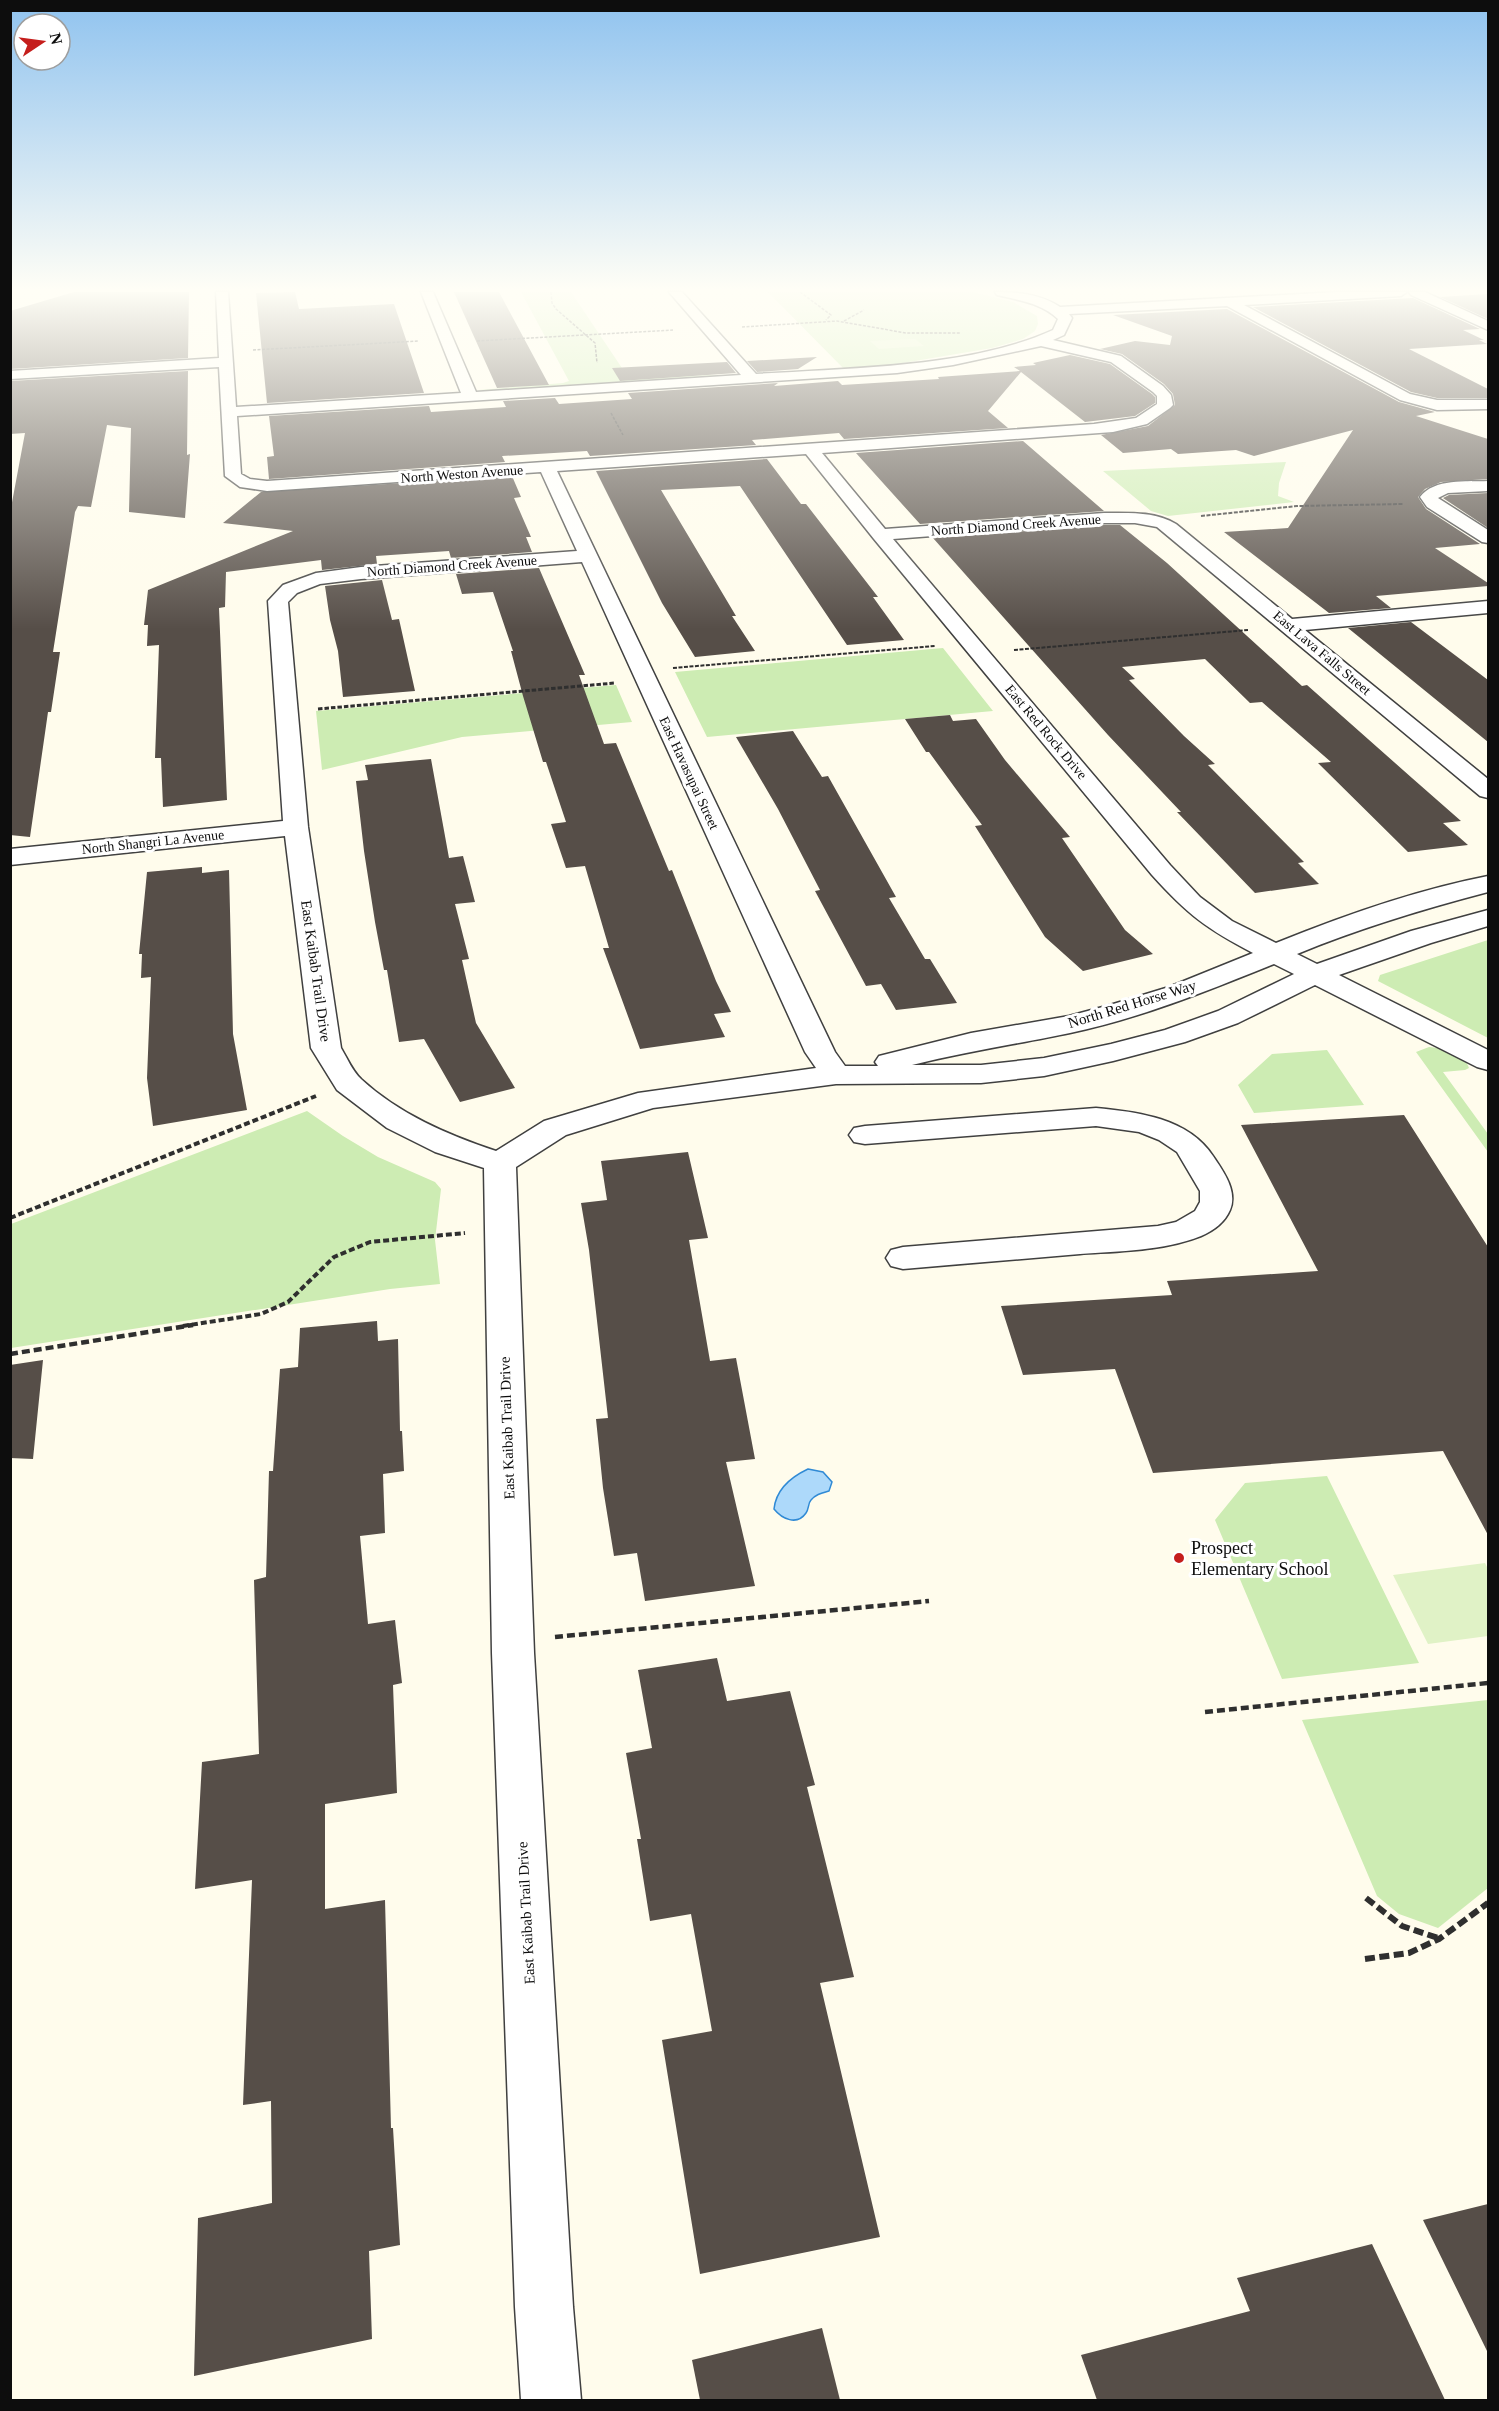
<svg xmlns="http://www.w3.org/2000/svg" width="1499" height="2411" font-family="'Times New Roman',serif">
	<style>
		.green { fill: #cdecb3 }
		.pitch { fill: #e0f2c6 }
		.water { fill: #add9fa; stroke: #308ad5; stroke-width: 1.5 }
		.building { fill: #564e48 }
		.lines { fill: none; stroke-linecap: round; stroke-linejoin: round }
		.minor-casing { stroke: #404040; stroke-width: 3 }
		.path-far5 { stroke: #2f2f2f; stroke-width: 1.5; stroke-dasharray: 3 1.5; stroke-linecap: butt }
		.path-far4 { stroke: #2f2f2f; stroke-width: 2; stroke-dasharray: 4 1.5; stroke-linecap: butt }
		.path-far3 { stroke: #2f2f2f; stroke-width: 3; stroke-dasharray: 4.5 2; stroke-linecap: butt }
		.path-far2 { stroke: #2f2f2f; stroke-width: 4; stroke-dasharray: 6 3; stroke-linecap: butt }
		.path-far1 { stroke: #2f2f2f; stroke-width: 4.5; stroke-dasharray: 8 4; stroke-linecap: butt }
		.path { stroke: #2f2f2f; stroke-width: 6; stroke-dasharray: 10 4.5; stroke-linecap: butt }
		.minor { fill: #fff; fill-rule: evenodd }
		.poi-dot { fill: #c51e1c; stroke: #fff; stroke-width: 2 }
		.labels { text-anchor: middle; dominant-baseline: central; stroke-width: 6; stroke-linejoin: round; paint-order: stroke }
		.far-street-label { font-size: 14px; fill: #0d0d0d; stroke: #fff }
		.street-label { font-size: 15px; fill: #0d0d0d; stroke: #fff }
		.near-poi-label { font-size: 18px; fill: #0d0d0d; stroke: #fff; text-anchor: start }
	</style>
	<rect width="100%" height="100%" fill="#fffcec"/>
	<!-- green -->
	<path class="green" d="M521,292h50l57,85 91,-2 -6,4 -221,13 -13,-2 84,-7 6,-2z
		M768,292h205l40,10 24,14 1,8 -3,7 -12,8 -31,9 -113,19 -34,3z
		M1286,462l-7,21 -1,13 16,6 -126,14 -17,-5 -48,-40z
		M943,648l50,63 -286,26 -32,-65z
		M616,685l16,37 -170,15 -140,33 -6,-59z
		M1488,940v98l-110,-57 2,-6z
		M1429,1047c16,2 34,3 40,21l-4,2 -22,2 45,62v18l-72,-100z
		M1327,1050l37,55 -110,8 -16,-28 34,-31z
		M307,1111l36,25 35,21 57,25 6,7 -6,51 5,44 -50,5 -379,59v-124z
		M1327,1476l92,187 -137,16 -67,-159 30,-37z
		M1488,1700v188l-50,40 -39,-14 -22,-18 -75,-176z"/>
	<!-- pitch -->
	<path class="pitch" d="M915,339l9,7 -45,3 -9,-8z
		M1485,1563l3,6v67l-60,8 -35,-69z"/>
	<!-- water -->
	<path class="water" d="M808,1469l15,3 9,10 -3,9c-7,2 -13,3 -18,9 -3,3 -2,9 -5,13 -9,13 -24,6 -32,-4 2,-19 17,-32 34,-40z"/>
	<!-- building -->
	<path class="building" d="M74,292h115l-1,66 -178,11v-58z
		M295,292l4,17 95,-5 30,89 -157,10 -11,-110z
		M454,292h45l50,93 -52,3z
		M1488,294v25l-48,-22z
		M1413,298l67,31 -17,1 21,10h-5l8,4 -78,5 79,40v9h-51l-26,-6 -158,-85z
		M1227,309l172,93 36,10 -19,4 72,23v40l-47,3 -16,7 -7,8 8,12 54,35 -45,4 53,35v3l-112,10 15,12 -62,5 -105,-81 64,-4 65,-98 -99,26 -18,-6 -58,4 -7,-5 -48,4 -22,-18 47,-9 27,-21 -2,-11 -9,-10 -42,-30 -22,-5 35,-8 35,4 2,-9 -59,-21z
		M1070,355l40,9 42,30 3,3v6l-20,13 -50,6 -64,-50 -33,39 20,17 -164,11 -5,-6 -87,7 4,5 -166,11 -3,-5 -85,5 3,6 -236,17 -2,-22 7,-1 -5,-40 160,-10 2,6 75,-5 -3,-6 52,-3 4,6 73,-5 -4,-6 150,-10 -4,3 64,-5 4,4 97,-6 -1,-2 82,-6 -6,-4 22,-2 -3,-2z
		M817,357l-19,12 -41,3 -10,-11z
		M727,362l9,11 -116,8 -8,-13z
		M188,371l-1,84 3,-1 -5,64 -56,-6 2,-84 -24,-3 -16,82 -13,-1 -3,6 -22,140h7l-9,60h-3l-3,21 -15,104 -20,-2v-322l15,-80 -15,1v-53z
		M1023,441l81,70 -184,13 -64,-71z
		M767,459l34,45h5l72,93h-5l31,43 -57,5 -107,-159 -79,4 75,126h-4l23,35 -60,6 -33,-54 -66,-132z
		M512,476l9,21 -7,1 17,39h-5l6,15 -81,6 -2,-7 -73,5 1,8 -55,6 -1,-10 -95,12 -1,35 -6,1 8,192 -64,7 -2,-49h-6l4,-113 -12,1 1,-21h-4l4,-35 145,-59 -70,-8 38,-31z
		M1488,493v35l-45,-30 6,-3z
		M1104,525h16l47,38 135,123 5,-1 105,93 49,43 -18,2 25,22 -60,7 -90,-89 13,-1 -69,-60 -12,1 -45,-44 -83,8 13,12 -6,1 55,56 31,28 -7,1 96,97 -6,1 21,21 -64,9 -78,-81h4l-73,-77 -175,-197z
		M539,568l46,107h-6l25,69 12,-1 53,128 3,-1 44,111 15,31 -17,2 11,23 -85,12 -37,-101h6l-24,-82 -19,2 -15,-44 15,-2 -20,-60h-3l-20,-66 -12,-45h2l-20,-59 -31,2 -6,-20z
		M382,580l10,40 7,-1 16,72 -72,6 -5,-46 -8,-31 -5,-34z
		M1411,622l77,58v62l-140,-114z
		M950,715l3,6 23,-2 29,41 65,77 -8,1 63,92 28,24 -70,17 -38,-34 -70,-111 7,-1 -53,-73h-3l-21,-33z
		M793,731l29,46 6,-1 68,121 -7,1 36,61h5l27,44 -61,7 -15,-26 -15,2 -51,-95 5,-1 -42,-81 -42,-72z
		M431,759l18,99 14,-2 12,46 -20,2 14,55 -7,1 14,63 39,65 -55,14 -36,-63 -25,3 -12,-72h-3l-9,-48 -11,-71 -8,-70 12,-1 -3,-15z
		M202,867v6l27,-3 4,164 14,76 -94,16 -6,-48 4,-101 -10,1 1,-24h-3l8,-82z
		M1404,1115l84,132v288l-45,-84 -290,22 -38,-104 -92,6 -22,-69 171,-11 -5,-14 151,-10 -77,-146z
		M688,1152l20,86 -19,2 21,121 26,-3 19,101 -29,3 29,124 -110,15 -8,-48 -23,3 -11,-68 -7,-69 12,-1 -19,-168 -8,-47 26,-3 -6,-39z
		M377,1321l1,20 20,-2 2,92h2l2,40 -21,3 2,59 -25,3 8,88 27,-4 7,63 -9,2 4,108 -72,11v105l60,-9 6,228h2l7,117 -31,6 3,88 -178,37 4,-158 74,-15 -1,-102 -28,4 9,-225 -57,9 7,-127 57,-8 -5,-174 12,-3 3,-106h4l7,-102 18,-2 2,-39z
		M43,1360l-10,99 -23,-1v-93z
		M717,1658l10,43 63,-10 25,94 -8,2 47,190 -34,6 60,254 -180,37 -38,-234 50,-9 -21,-117 -41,7 -13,-82h4l-15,-86 26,-5 -14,-78z
		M1488,2204v149l-65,-133z
		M1372,2244l73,156h-348l-16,-45 169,-44 -13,-33z
		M822,2328l18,72h-140l-8,-40z"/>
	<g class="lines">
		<defs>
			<path id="minor" d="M216,292h12l8,115 225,-14 -40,-101h12l43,100 265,-17 -72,-83h13l74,82c92,-6 214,-6 297,-44l5,-11c-17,-16 -40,-19 -61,-24l-2,-3c23,0 45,2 65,15l277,-15h70l-6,4 -157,9 166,89 27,6h51v9l-51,1 -37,-10 -173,-94 -158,8 3,4 -8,17 -11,5 68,16 42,30 8,9 2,10 -3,3 -23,16 -34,8 -291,21 63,76 219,-16c24,0 51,-2 72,11l116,95 196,-18v12l-183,17 183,149v19l-8,-2 -323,-269 -22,-4h-31l-211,16 277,326 30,32 32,24 44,22c69,-28 140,-53 212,-67v16c-65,17 -128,36 -191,62l20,10 94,-33 77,-21v16l-57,17 -92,32 149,75v20l-11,-3 -162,-82 -77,38 -53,19 -72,19 -69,15 -63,7 -145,1 -183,24 -87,27 -50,32 18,486 39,654 8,93h-60l-6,-93 -23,-654 -8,-485 -49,-16 -48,-24 -50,-38 -26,-42 -26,-212 -275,29v-16l273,-28 -15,-220 15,-16 33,-12 45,-6 216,-16 -36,-79 -274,19 -27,-4 -15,-11 -6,-109 -209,12v-8l209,-13zM1041,346l70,16 42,30 4,4v8l-21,14 -42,6 -827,57 -17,-2 -9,-5 -4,-58 660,-43 56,-8zM806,454l68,85 278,336c35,39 55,54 101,78l-84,34 -59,18 -41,11 -98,17 -92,23 -4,6 3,4h-33l-10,-14 -278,-581zM582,562l223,490 11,16 -178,25 -94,28 -48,30c-48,-16 -97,-37 -135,-72 -8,-7 -14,-21 -20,-31l-33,-221 -20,-225 9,-9 23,-9 41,-5zM1274,964l20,10 -76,37 -53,19 -54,14 -67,14 -63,7h-69c52,-13 105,-21 158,-32 71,-15 137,-42 204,-69z
				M1409,292h16l63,29v9l-77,-35z
				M1488,481v10l-40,2 -10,5 50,32v13l-6,-1 -55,-35 -7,-10c14,-19 47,-15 68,-16z
				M1096,1108c42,4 92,10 117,48 10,15 25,35 17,54 -5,12 -17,21 -29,26 -38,15 -81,15 -121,18 -59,5 -118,10 -177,15l-12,-3 -5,-8 5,-8 12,-3 255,-21 18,-4 19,-11 5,-9v-11l-23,-39 -18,-12 -20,-8 -43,-6 -231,18 -11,-2 -5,-7 5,-7 11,-2z"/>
		</defs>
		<!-- minor casing -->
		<use href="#minor" class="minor-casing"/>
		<!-- path-far5 -->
		<path class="path-far5" d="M551,292l1,11 4,6 39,34 2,20
			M800,292l31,23 -5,5
			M844,321l20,-11
			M742,327l95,-6 69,12h55
			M477,341l196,-11
			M253,350l166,-9
			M611,413l12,22"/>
		<!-- path-far4 -->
		<path class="path-far4" d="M1201,516l96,-10 106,-2
			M1014,650l234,-20
			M673,668l262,-22"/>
		<!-- path-far3 -->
		<path class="path-far3" d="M318,709l297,-26"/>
		<!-- path-far2 -->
		<path class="path-far2" d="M10,1218l306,-122
			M183,1326l78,-12 27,-12 46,-45 36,-15 95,-9"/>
		<!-- path-far1 -->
		<path class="path-far1" d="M10,1354l183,-29
			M555,1637l374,-36
			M1205,1712l283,-29"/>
		<!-- path -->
		<path class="path" d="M1366,1898l36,28 36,12
			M1365,1959l44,-6 30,-14 49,-36"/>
		<!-- minor -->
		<use href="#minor" class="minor"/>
	</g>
	<!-- sky -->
	<linearGradient id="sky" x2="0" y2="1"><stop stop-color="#90c3ef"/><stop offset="0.46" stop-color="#fffef6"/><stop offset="1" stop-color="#fffef6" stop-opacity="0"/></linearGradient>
	<rect width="1499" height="629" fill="url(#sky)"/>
	<!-- markers -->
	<circle class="poi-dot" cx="1179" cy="1558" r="6"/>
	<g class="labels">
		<!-- far-street labels -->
		<g class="far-street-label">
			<text transform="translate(462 474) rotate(-4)">North Weston Avenue</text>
			<text transform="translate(1016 525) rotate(-4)">North Diamond Creek Avenue</text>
			<text transform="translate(452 566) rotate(-4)">North Diamond Creek Avenue</text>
			<text transform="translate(1322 653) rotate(40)">East Lava Falls Street</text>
			<text transform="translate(1046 732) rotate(50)">East Red Rock Drive</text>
			<text transform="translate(689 773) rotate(65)">East Havasupai Street</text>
			<text transform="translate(153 842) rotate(-6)">North Shangri La Avenue</text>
		</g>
		<!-- street labels -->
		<g class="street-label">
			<text transform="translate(316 971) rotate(82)">East Kaibab Trail Drive</text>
			<text transform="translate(1132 1004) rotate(-17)">North Red Horse Way</text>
			<text transform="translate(507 1428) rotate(-92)">East Kaibab Trail Drive</text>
			<text transform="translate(526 1913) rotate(-93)">East Kaibab Trail Drive</text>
		</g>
		<!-- near-poi labels -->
		<g class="near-poi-label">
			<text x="1191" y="1548">Prospect<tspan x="1191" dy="21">Elementary School</tspan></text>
		</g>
	</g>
	<!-- border -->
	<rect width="1499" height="2411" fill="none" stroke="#0d0d0d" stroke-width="24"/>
	<!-- north arrow -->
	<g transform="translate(42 42) rotate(77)"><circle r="28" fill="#ffffff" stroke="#9e9e9e" stroke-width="1.5"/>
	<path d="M0-4.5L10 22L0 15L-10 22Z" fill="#c51e1c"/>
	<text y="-9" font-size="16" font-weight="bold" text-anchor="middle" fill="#0d0d0d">N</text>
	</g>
</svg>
